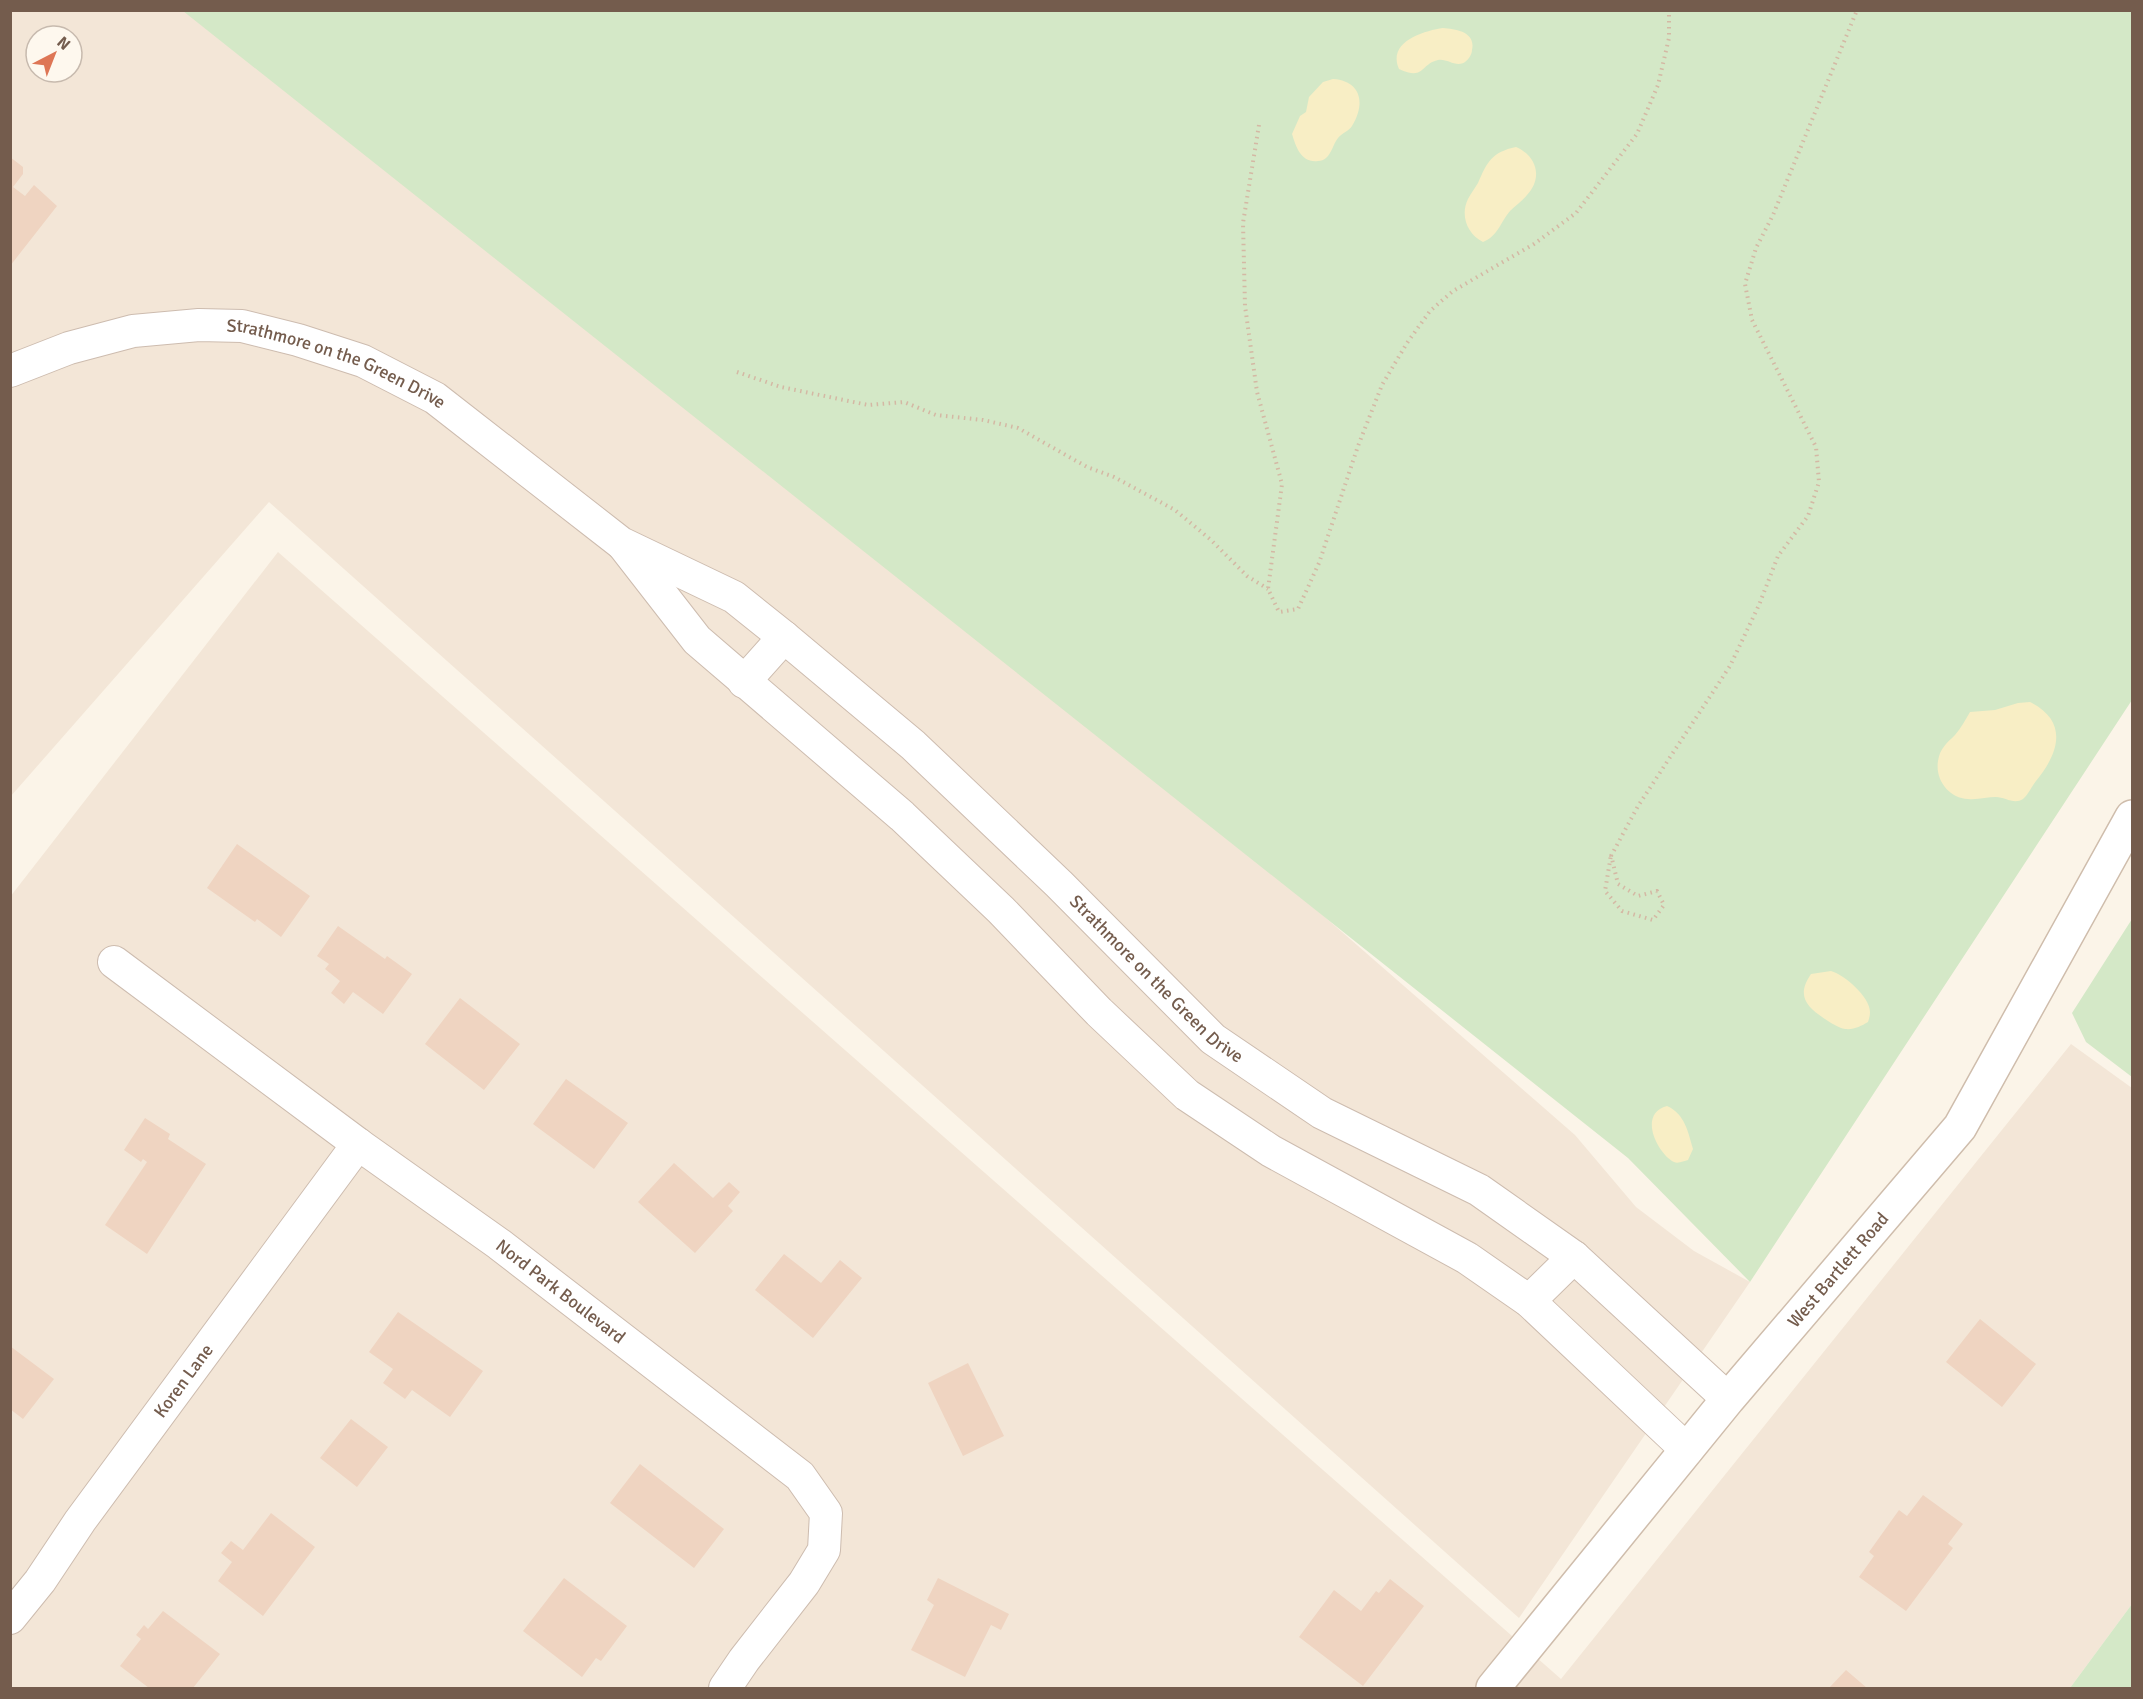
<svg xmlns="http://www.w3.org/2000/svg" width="2143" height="1699" font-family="Signika,sans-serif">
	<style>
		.residential { fill: #f3e6d7; fill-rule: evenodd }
		.green { fill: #d4e8c7 }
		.sand { fill: #f8eec5 }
		.building { fill: #efd4c1 }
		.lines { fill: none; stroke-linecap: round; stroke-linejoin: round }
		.street-casing { stroke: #cdbcaf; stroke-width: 34 }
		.secondary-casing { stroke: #cfbdac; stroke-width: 36 }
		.path { stroke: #d4b8a4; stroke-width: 4; stroke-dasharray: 1.5 4.5; stroke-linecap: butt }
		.street { stroke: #fff; stroke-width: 32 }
		.secondary { stroke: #fff; stroke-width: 33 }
		.labels { text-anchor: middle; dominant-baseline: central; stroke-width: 4.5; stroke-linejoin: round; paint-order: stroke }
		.street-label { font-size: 18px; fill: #745c4d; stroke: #fef8ee }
	</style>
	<rect width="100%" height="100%" fill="#fbf4e8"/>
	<!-- residential -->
	<path class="residential" d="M11,11h191l611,460 762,664 61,72 58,44 56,31 -231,336 -1250,-1116 -258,294zM36,36h36v36h-36z
		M278,552l1283,1127 510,-635 61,44v516l-62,84h-2059l-1,-791z"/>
	<!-- green -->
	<path class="green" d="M183,11h1949v689l-382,582 -122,-124z
		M2132,919v158l-46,-35 -14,-29z
		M2132,1604v84h-62z"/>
	<!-- sand -->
	<path class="sand" d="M1443,28c13,1 33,4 29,22 0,4 -3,9 -7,12 -9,6 -18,-4 -27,-2 -18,4 -13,21 -39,9 -12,-27 24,-38 44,-41z
		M1333,79c28,2 33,24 19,47 -3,5 -10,7 -14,12 -5,6 -6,15 -12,20 -2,2 -5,3 -8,3 -17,2 -22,-14 -26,-27l8,-18 6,-4 3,-15 14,-15z
		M1516,147c21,9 27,31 11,48 -5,6 -12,11 -17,16 -10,12 -12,25 -27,31 -16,-8 -23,-27 -15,-43 3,-6 7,-11 10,-16 9,-21 14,-31 38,-36z
		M2030,702c38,19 30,50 6,79 -4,5 -8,14 -13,18 -9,6 -18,-2 -27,-2 -9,0 -18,3 -28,2 -19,-1 -33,-19 -30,-38 2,-13 9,-18 17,-26 6,-7 11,-16 15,-23l25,-2 23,-7z
		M1831,971c14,4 39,26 39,41 0,4 -1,7 -2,10 -7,4 -14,8 -23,7 -6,-1 -12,-5 -17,-8 -20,-13 -33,-24 -17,-47z
		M1667,1106c18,8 21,26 26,43l-5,11c-4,1 -10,4 -14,2 -16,-8 -37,-48 -7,-56z"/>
	<!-- building -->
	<path class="building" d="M10,157l13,10v7l-10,13 12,9 9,-11 23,21 -47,60z
		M237,844l73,52 -29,41 -24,-18 -2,3 -48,-34z
		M338,926l47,33 2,-3 25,18 -29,40 -30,-22 -9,12 -13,-11 9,-12 -15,-12 4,-5 -12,-8z
		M460,998l60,46 -36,46 -59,-46z
		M566,1079l62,44 -34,46 -61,-45z
		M145,1118l25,16 -2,5 38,25 -59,90 -42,-29 42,-63 -4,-3 -2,3 -17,-12z
		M674,1163l39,35 16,-16 11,10 -12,14 5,5 -38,42 -57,-51z
		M784,1254l37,29 19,-23 22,18 -49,60 -58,-48z
		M398,1312l85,59 -33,46 -38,-27 -7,9 -22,-16 10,-14 -24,-17z
		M1980,1319l56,45 -34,43 -56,-45z
		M10,1346l44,33 -31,40 -13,-10z
		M968,1363l36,73 -41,20 -35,-73z
		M351,1419l37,28 -31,40 -37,-29z
		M640,1464l84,65 -30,39 -84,-65z
		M1923,1495l40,29 -15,20 5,4 -47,63 -47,-34 15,-21 -5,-4 30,-42 8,6z
		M271,1513l44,34 -52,69 -45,-35 14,-19 -11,-9 10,-12 12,9z
		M564,1578l63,48 -26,35 -5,-3 -14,19 -59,-46z
		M938,1578l71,36 -8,16 -10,-5 -26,52 -54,-27 23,-45 -7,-5z
		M1390,1579l34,27 -61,80 -64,-49 35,-47 27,21 15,-20 3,2z
		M163,1611l57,43 -27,34h-44l-29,-22 21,-27 -5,-4 8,-10 4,4z
		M1846,1670l21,18h-38z"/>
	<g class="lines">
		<defs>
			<g id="street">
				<path id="s1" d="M10,371l59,-23 64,-17 66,-6 43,1 56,14 65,21 72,37 186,145 113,54 50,40 129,108 146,139 154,155 109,74 157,77 95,67 154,142"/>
				<path d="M624,546l73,94 205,176 99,94 98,102 88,83 84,56 196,107 62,43 158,149"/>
				<path d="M744,682l40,-45"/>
				<path id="s2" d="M114,962l244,182 141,100 301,232 26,37 -2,37 -20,33 -60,77 -19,28"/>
				<path d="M1529,1301l45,-44"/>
				<path id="s3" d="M10,1618l30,-37 40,-60 278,-377"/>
			</g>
			<g id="secondary">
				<path id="s4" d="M1493,1688l235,-289 232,-272 172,-310"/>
			</g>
		</defs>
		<!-- street casing -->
		<use href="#street" class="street-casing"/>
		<!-- secondary casing -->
		<use href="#secondary" class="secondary-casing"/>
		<!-- path -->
		<path class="path" d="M1259,125l-16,98 2,83 12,86 25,92 -14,105 11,23 19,-3 21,-46 39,-117 24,-61 25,-42 23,-32 23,-20 81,-47 42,-31 61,-79 21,-49 11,-47v-28
			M737,372l44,15 87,18 36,-3 32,13 47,5 35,8 69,39 27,10 61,33 36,30 36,36 21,13
			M1611,855l7,29 20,12 19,-5 7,14 -11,15 -31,-9 -17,-20z
			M1611,856l27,-50 92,-140 29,-61 19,-49 30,-40 11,-34 -3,-35 -64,-127 -7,-36 11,-36 17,-33 84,-205"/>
		<!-- street -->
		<use href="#street" class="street"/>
		<!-- secondary -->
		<use href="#secondary" class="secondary"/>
	</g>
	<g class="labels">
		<!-- street labels -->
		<g class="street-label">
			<text stroke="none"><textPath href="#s1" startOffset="340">Strathmore on the Green Drive</textPath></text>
			<text stroke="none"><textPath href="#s1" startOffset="1377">Strathmore on the Green Drive</textPath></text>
			<text stroke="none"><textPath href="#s4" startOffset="542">West Bartlett Road</textPath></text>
			<text stroke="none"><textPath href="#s2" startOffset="555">Nord Park Boulevard</textPath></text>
			<text stroke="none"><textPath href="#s3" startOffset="294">Koren Lane</textPath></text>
		</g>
	</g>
	<!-- border -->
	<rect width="2143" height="1699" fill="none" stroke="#745c4d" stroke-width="24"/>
	<!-- north arrow -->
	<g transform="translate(54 54) rotate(42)"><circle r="28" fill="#fef8ee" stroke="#c7baae" stroke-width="1.5"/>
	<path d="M0-4.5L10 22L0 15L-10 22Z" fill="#de7655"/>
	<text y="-9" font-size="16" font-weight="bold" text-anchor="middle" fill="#745c4d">N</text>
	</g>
</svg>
